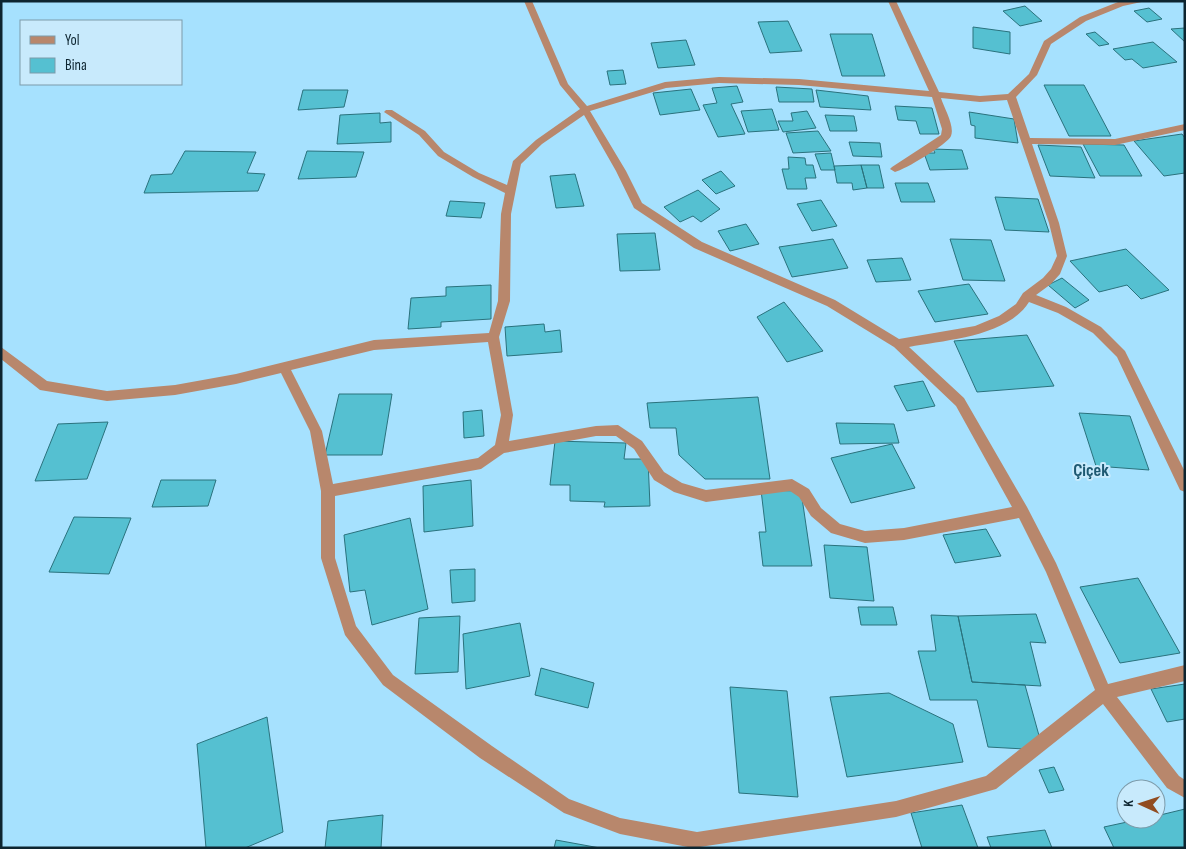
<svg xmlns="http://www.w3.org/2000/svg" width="1186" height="849" font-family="'Sofia Sans Condensed',sans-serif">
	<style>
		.building { fill: #55c0d1; stroke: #2a727d }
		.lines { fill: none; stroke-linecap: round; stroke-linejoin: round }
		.minor { fill: #b8876c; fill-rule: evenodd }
		.labels { text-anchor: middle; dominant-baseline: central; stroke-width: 4; stroke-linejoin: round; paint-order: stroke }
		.quarter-label { font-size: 18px; font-weight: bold; fill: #1d5871; stroke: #c8eafc }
	</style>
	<rect width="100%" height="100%" fill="#a6e1fe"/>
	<!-- building -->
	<path class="building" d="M1025,6l17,15 -22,5 -17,-15z
		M1149,8l13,11 -15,3 -13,-11z
		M788,21l14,30 -32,2 -12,-31z
		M973,27l37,5v22l-37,-6z
		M1185,28v14l-14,-13z
		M1095,32l14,12 -10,2 -13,-12z
		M830,34h42l13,42h-43z
		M686,40l9,25 -37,3 -7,-25z
		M1153,42l24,20 -34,6 -11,-9 -7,1 -12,-11z
		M623,70l3,14 -16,1 -3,-14z
		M1044,85h40l27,51h-42z
		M737,86l6,16 -12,2 14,30 -27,3 -15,-32 14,-2 -5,-15z
		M776,87l36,2 2,13h-35z
		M691,89l9,21 -40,5 -7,-22z
		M303,90h45l-4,17 -46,3z
		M816,90l52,6 3,14 -51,-3z
		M895,106l37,2 7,26h-19l-4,-13 -18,-1z
		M772,109l7,21 -31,2 -7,-21z
		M807,111l9,17 -33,4 -5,-11h15l-2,-8z
		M969,112l45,7 4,24 -43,-5v-12l-4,-1z
		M380,113v10l11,-1v20l-54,2 3,-29z
		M825,115l29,1 3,15h-27z
		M818,131l13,20 -38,2 -7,-20z
		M1182,134l3,4v35l-21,3 -30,-35z
		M849,142l31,1 2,14 -29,-1z
		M1083,144l41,1 18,31h-42z
		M1038,145l43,2 14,31 -45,-2z
		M933,149l29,1 6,19 -38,1 -6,-17h11z
		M185,151l71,1 -9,21 18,1 -7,17 -114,2 7,-18 21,-1z
		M307,151l57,1 -8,25 -58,2z
		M831,153l4,17h-14l-6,-16z
		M788,157l17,1 1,7h7l3,13h-11l2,11h-20l-5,-20h7z
		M861,165l6,23 -14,2 -1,-7h-15l-3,-17z
		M861,165h18l5,23h-17z
		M721,171l14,15 -19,8 -14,-14z
		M575,174l9,32 -28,2 -6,-32z
		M895,183h33l7,19h-34z
		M698,190l22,19 -19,13 -8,-6 -13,6 -16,-15z
		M995,197l43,2 11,33 -44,-2z
		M821,200l16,26 -25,5 -15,-27z
		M450,201l35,2 -4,15 -35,-2z
		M746,224l13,20 -29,7 -12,-20z
		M655,233l5,37 -40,1 -3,-37z
		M833,239l15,29 -56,9 -13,-30z
		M950,239l41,1 14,41 -42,-1z
		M1126,249l43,41 -28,9 -14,-14 -28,7 -29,-31z
		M902,258l9,22 -35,2 -9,-22z
		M1062,278l27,22 -14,8 -27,-23z
		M969,284l19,30 -53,8 -17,-31z
		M491,285v34l-50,3v5l-33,2 3,-31 35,-2v-9z
		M784,302l39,49 -36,11 -30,-45z
		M544,324l1,8 15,-2 2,22 -55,4 -2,-29z
		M1027,335l27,51 -77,6 -23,-51z
		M923,381l12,25 -28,5 -13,-25z
		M339,394h53l-10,61h-57z
		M758,397l12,82h-65l-26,-24 -3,-27h-26l-3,-25z
		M482,410l2,26 -20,2 -1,-26z
		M1079,413l51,3 19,54 -53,-4z
		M108,422l-21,57 -52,2 23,-57z
		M836,423l58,1 5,19 -59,1z
		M555,441l71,2 -2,16h24l2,47 -46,1 1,-5 -35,-1v-16h-20z
		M892,444l23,44 -64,15 -20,-45z
		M161,480h55l-8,26 -56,1z
		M471,480l2,46 -49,6 -1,-46z
		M761,490l40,1 11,75h-49l-4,-34h7z
		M74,517l57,1 -22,56 -60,-2z
		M410,518l18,91 -56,16 -7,-35 -15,2 -6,-57z
		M986,529l15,27 -46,7 -12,-28z
		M824,545l43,2 7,54 -44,-3z
		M475,569v32l-23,2 -2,-33z
		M1138,578l42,75 -60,10 -40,-76z
		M858,607h35l4,18h-36z
		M1036,614l10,29 -16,-1 11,44 -69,-4 -14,-66z
		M931,615l27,1 14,66 53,3 18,65 -55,-3 -11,-47h-47l-12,-49h18z
		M460,616l-2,56 -43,2 4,-56z
		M520,623l10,53 -64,13 -3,-55z
		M541,668l53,15 -6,25 -53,-13z
		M1185,684v35l-18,3 -16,-33z
		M730,687l57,4 11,106 -59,-4z
		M889,693l64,31 10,38 -116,15 -17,-80z
		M267,717l16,115 -38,16h-39l-9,-104z
		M1054,767l10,23 -15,3 -10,-23z
		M962,805l16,43h-56l-11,-35z
		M1185,809v39h-71l-10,-21 37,-8h15v-3z
		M383,815l-2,33h-56l3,-27z
		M1045,830l7,18h-61l-4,-11z
		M556,840l44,8h-46z"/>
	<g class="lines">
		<!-- minor -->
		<path class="minor" d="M524,1h8l36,83 19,22 78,-24 54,-5 80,2 130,12 -41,-90h8l43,91 41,4 28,-2 21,-20 15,-33 36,-24 38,-15 28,-1 -23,5 -37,15 -35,23 -14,31 -21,22 14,41 85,1 70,-15v6l-70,15 -83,-1 27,79 8,33 -7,18 -9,10 -15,11 30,12 35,20 24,24 60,121v20l-5,-2 -63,-133 -24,-24 -35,-20 -29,-11c-22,35 -83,38 -120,45l55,51 63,109 29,56 52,121 77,-19v16l-68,16 62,79 6,4v18l-18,-10 -64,-84 -107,85 -100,28 -203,31 -73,-14 -56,-21 -84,-55 -97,-73 -38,-50 -24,-77v-67l-11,-60 -29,-58 -45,11 -61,11 -68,6 -67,-11 -39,-31v-12l46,34 60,10 68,-6 61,-11 138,-34 115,-7 9,-32 3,-87 4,-21 -32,-16 -35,-21 -19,-21 -35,-23 2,-2h6l33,21 19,21 35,21 28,12 6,-24 23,-21 44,-31 -20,-24zM719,83l80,2 133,12 10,32 -1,6 -49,32 -2,2 5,3c9,-2 53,-28 56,-36 4,-10 -7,-28 -10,-38l39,4 27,-2 42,123 8,33 -6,13 -8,9 -20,15 -7,11 -17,12 -24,10 -76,13 -64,-39 -133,-58 -60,-39 -16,-32 -36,-60 76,-23zM584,115l32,56 18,37 60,40 133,58 67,41 62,59 56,101 -108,21 -39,3 -25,-7 -19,-16 -12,-19 -17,-10 -86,11 -24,-7 -18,-11 -22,-31 -24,-16 -22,1 -87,15 4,-26 -14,-78 11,-36 1,-87 10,-50 21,-20zM488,342l13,73 -6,30 -17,13 -145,26 -11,-53 -31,-61 83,-20zM596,436h20l18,13 20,31 20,12 32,10 84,-11 9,6 12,19 20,17 34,10 39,-3 115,-22 27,54 49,118 -109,86 -90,25 -199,31 -77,-14 -51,-19 -77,-53 -99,-71 -37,-49 -21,-68v-62l146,-27 23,-16z"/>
	</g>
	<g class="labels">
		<!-- quarter labels -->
		<g class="quarter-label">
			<text x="1091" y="470">Çiçek</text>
		</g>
	</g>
	<!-- border -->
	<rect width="1186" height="849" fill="none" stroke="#0d2530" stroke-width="5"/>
	<!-- legend -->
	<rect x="20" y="20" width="162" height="65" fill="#c8eafc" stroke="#7d9baa"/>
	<rect x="30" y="36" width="25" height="8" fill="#b8876c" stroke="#7d9baa"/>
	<text x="65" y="45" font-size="15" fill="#0d2530">Yol</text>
	<rect x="30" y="58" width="25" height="15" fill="#55c0d1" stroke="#7d9baa"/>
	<text x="65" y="70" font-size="15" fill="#0d2530">Bina</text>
	<!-- north arrow -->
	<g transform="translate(1141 804) rotate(273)"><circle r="24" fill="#c8eafc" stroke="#7d9baa"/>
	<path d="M0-4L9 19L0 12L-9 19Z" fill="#914c21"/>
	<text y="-8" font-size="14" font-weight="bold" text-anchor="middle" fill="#0d2530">K</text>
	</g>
</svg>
